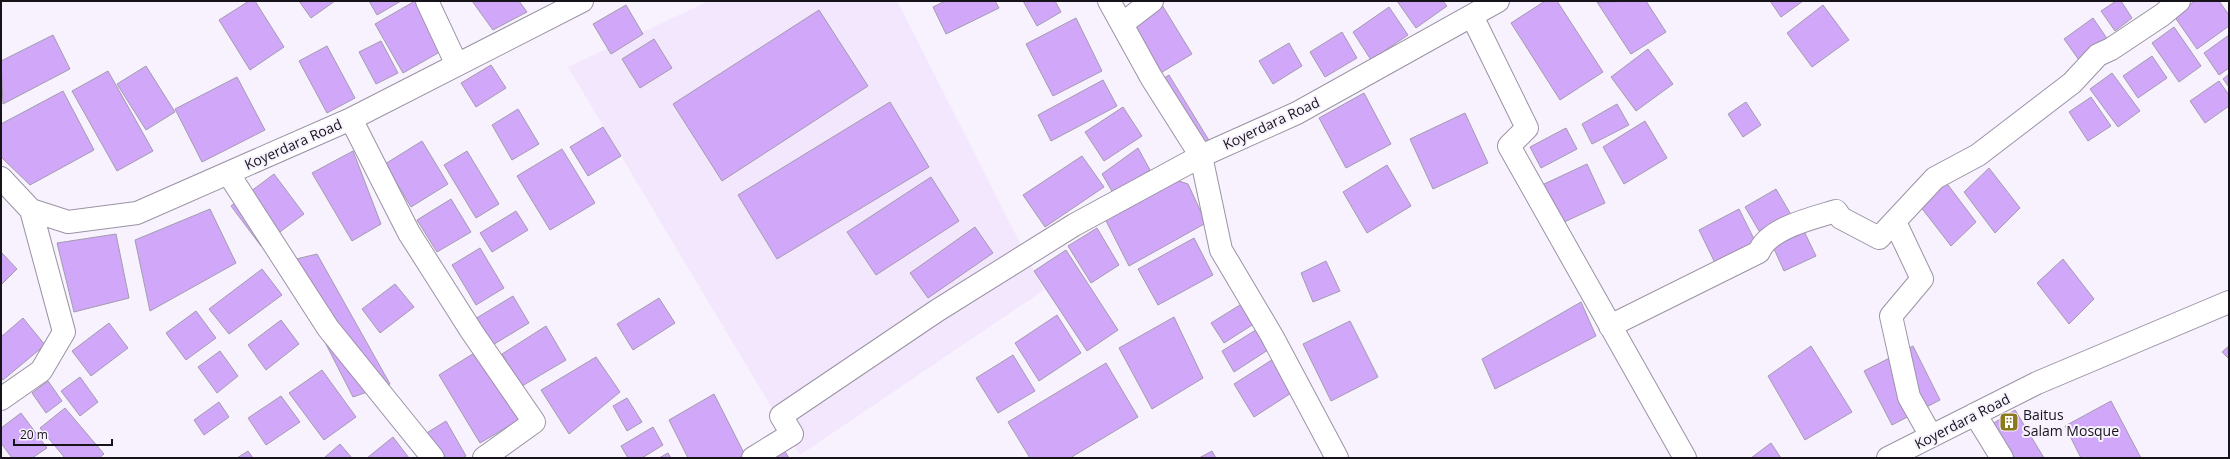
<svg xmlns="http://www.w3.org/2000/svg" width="2230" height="459" font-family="'Open Sans',sans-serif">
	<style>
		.built { fill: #f2e7fd }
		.building { fill: #d1a7f9; stroke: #a49cae }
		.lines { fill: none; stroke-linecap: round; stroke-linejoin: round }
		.minor-casing { stroke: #9b93a4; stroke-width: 24 }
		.minor { stroke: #fff; stroke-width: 22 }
		.labels { text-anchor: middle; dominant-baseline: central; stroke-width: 4; stroke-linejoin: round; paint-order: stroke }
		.street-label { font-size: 14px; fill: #17131a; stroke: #f7f2fe }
		.poi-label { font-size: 14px; fill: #17131a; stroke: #f7f2fe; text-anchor: start }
	</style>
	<rect width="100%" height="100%" fill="#f7f2fe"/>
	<!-- built -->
	<path class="built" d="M709,1h188l147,289 -244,165 -232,-388z"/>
	<!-- building -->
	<path class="building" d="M249,1h6l29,46 -34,23 -31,-50z
		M299,1h36l-24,17z
		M369,1h32l-24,14z
		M415,1l30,48 -42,24 -28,-49z
		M472,1h47l8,11 -34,18z
		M945,1h50l4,7 -53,26 -13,-27z
		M1023,1h32l6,11 -24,14z
		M1397,1h46l4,5 -31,22z
		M1545,1h12l46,71 -43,28 -49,-77z
		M1646,1l20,31 -35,22 -34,-52z
		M1770,1h33l-22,16z
		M2116,1h5l11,17 -17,13 -14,-20z
		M2195,1h24l10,14v11l-32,23 -23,-33z
		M626,5l17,29 -32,20 -18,-30z
		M1162,5l30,49 -38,23 -30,-49z
		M1823,5l26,35 -37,27 -25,-34z
		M1389,7l19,28 -37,25 -18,-28z
		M819,10l49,76 -146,95 -49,-77z
		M1076,18l26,53 -49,25 -27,-52z
		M2093,18l15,22 -29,20 -15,-21z
		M2174,27l27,39 -22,16 -27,-39z
		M1342,32l15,26 -32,19 -15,-25z
		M53,35l17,34 -67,35 -2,-43z
		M2229,35v33l-10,7 -15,-22z
		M654,39l18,29 -32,20 -18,-29z
		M381,41l17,32 -22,11 -17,-32z
		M1289,43l13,23 -29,18 -14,-23z
		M327,46l28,52 -28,15 -28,-52z
		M1648,49l25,35 -37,27 -25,-34z
		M2152,56l15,22 -29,20 -15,-22z
		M491,65l15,23 -30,19 -15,-24z
		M146,66l29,46 -29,18 -29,-46z
		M108,71l45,80 -36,20 -45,-80z
		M2112,73l28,38 -22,16 -28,-38z
		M2229,74v13l-6,-8z
		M1169,75l41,67 -13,5 -16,-2 -9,-14 -25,-42z
		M237,77l28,53 -63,32 -27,-53z
		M1103,80l14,26 -66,35 -13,-26z
		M2219,81l10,14v11l-24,17 -15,-22z
		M63,91l31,59 -64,35 -29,-28v-33z
		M1364,93l27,51 -45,24 -27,-50z
		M2091,97l20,29 -23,15 -19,-29z
		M890,102l39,65 -152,92 -39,-64z
		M1746,102l15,23 -18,12 -15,-23z
		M1617,104l12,21 -37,19 -10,-20z
		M1123,107l19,29 -38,25 -19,-29z
		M518,109l21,35 -27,16 -20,-35z
		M1465,113l23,50 -55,26 -23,-50z
		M1645,121l22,37 -43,26 -21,-37z
		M603,127l18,29 -33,20 -18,-29z
		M1566,128l11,21 -36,19 -11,-21z
		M422,141l26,43 -37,23 -26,-43z
		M1138,148l12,22 -37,23 -11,-19z
		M562,149l33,54 -45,27 -33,-54z
		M353,151l28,73 -29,17 -40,-68z
		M467,151l32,53 -23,14 -32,-53z
		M1082,156l22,31 -59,40 -22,-32z
		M1587,164l18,39 -45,21 -18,-39z
		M1387,165l24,41 -44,27 -24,-41z
		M1989,168l31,40 -25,25 -31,-41z
		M274,174l30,40 -43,32 -30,-40z
		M931,177l28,44 -83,54 -29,-43z
		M1167,177l21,7 18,39 -77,43 -27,-53z
		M1945,181l31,41 -25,24 -31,-40z
		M1776,189l17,29 -31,18 -17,-29z
		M451,199l20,33 -34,20 -20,-32z
		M210,209l26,54 -86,48 -15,-71z
		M1739,209l18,36 -41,20 -17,-35z
		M516,211l12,19 -36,22 -12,-19z
		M975,227l18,26 -65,45 -18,-25z
		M1802,227l14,29 -32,15 -13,-29z
		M1097,228l22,37 -28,18 -23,-37z
		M116,234l13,64 -55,14 -17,-69z
		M1194,238l19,37 -55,30 -20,-36z
		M480,248l24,40 -28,17 -24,-40z
		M1066,250l52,80 -31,21 -53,-80z
		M1,252l16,17 -16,16z
		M317,254l73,130 -37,13 -69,-135z
		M2063,259l31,40 -25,25 -32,-41z
		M1326,261l14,30 -27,11 -12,-29z
		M262,269l20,26 -53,39 -20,-25z
		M395,284l19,23 -34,26 -18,-24z
		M513,296l16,27 -38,23 -16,-27z
		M659,298l16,25 -42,27 -16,-26z
		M1248,300l12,20 -36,23 -13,-20z
		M1581,302l15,34 -101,53 -13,-30z
		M196,311l20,27 -30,22 -20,-27z
		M1057,315l24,38 -42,28 -24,-38z
		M1174,317l29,61 -51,31 -33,-61z
		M23,318l22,27 -42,35 -2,-2v-41z
		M281,320l18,24 -33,26 -18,-25z
		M1350,321l28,56 -47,24 -28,-57z
		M109,323l19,25 -37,28 -19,-25z
		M546,326l20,34 -44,26 -20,-32z
		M1259,328l12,20 -37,24 -12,-21z
		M1811,346l41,66 -47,28 -37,-64z
		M1913,346l27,54 -48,25 -28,-54z
		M2229,346v13l-7,-7z
		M479,350l42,69 -41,24 -41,-68z
		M220,351l18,25 -21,17 -19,-26z
		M1013,355l22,36 -37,22 -22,-35z
		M1278,356l21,32 -45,29 -20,-33z
		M596,357l24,35 -51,42 -28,-44z
		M1106,363l32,54 -68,41h-40l-22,-36z
		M322,370l34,47 -32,23 -35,-47z
		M80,377l18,25 -18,14 -19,-25z
		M48,381l14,20 -16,12 -14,-20z
		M714,394l31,61 -6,3h-51l-19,-38z
		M281,396l19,26 -34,23 -18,-27z
		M627,398l15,24 -15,9 -14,-25z
		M2111,401l30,57h-60l-16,-32z
		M219,402l10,15 -25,18 -10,-15z
		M65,408l39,46 -5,4h-34l-25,-30z
		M2015,410l29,48h-54l-14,-24z
		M21,413l26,35 -15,10h-20l-11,-15v-15z
		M446,421l20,35 -4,2h-41l-9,-16z
		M653,427l10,18 -21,13h-14l-7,-12z
		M393,437l16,21h-42z
		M1771,443l10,15h-30z
		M340,444l12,14h-28z
		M784,450l5,8h-17z
		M248,451l5,7h-16z
		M1212,451l4,7h-17z
		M668,453l3,5h-12z"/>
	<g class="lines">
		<defs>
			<path id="minor" d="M427,1l30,64
				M1109,1l42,76 50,79 96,-43 201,-112
				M1472,16l55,112 -18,18 176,312
				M1122,24l30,-23
				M351,119l58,114 63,99 62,90 -50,36
				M228,173l100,155 105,130
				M1,178l30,32 37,12 69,-9 214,-94 231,-118
				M1895,222l27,57 -31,37 18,81 22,39
				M1610,326l149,-74c9,-24 54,-34 77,-41l5,7 38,20 56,-60 43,-23 94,-72 26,-28 13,-6 51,-34 17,-14
				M1,399l40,-28 23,-39 -33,-122
				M1975,414l27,44
				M753,458l39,-24 -11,-18 157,-106 136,-85 127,-69 20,94 51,86 65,122
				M1888,458l149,-75 192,-81"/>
		</defs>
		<!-- minor casing -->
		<use href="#minor" class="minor-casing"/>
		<!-- minor -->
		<use href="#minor" class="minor"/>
	</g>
	<!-- icons -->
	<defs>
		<symbol id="building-square" viewBox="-11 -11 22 22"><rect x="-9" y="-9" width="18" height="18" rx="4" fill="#8c7a1f" stroke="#f7f2fe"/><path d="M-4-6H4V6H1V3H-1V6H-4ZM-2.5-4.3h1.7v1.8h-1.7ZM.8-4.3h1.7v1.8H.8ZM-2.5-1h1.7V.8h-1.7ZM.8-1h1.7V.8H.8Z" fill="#fff"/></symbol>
	</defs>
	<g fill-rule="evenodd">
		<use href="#building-square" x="1998" y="411" width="22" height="22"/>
	</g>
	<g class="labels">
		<!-- street labels -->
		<g class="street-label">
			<text transform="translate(1271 123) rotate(-25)">Koyerdara Road</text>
			<text transform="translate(293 144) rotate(-24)">Koyerdara Road</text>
			<text transform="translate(1962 421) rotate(-27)">Koyerdara Road</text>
		</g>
		<!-- poi labels -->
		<g class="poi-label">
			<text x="2023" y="414">Baitus<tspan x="2023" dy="16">Salam Mosque</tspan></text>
		</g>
	</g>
	<!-- border -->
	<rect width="2230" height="459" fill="none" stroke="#17131a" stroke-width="4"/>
	<!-- scale -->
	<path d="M14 439v6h98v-6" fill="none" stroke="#17131a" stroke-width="2"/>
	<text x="20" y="439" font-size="12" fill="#17131a" stroke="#f7f2fe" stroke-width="3" paint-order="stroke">20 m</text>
</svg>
